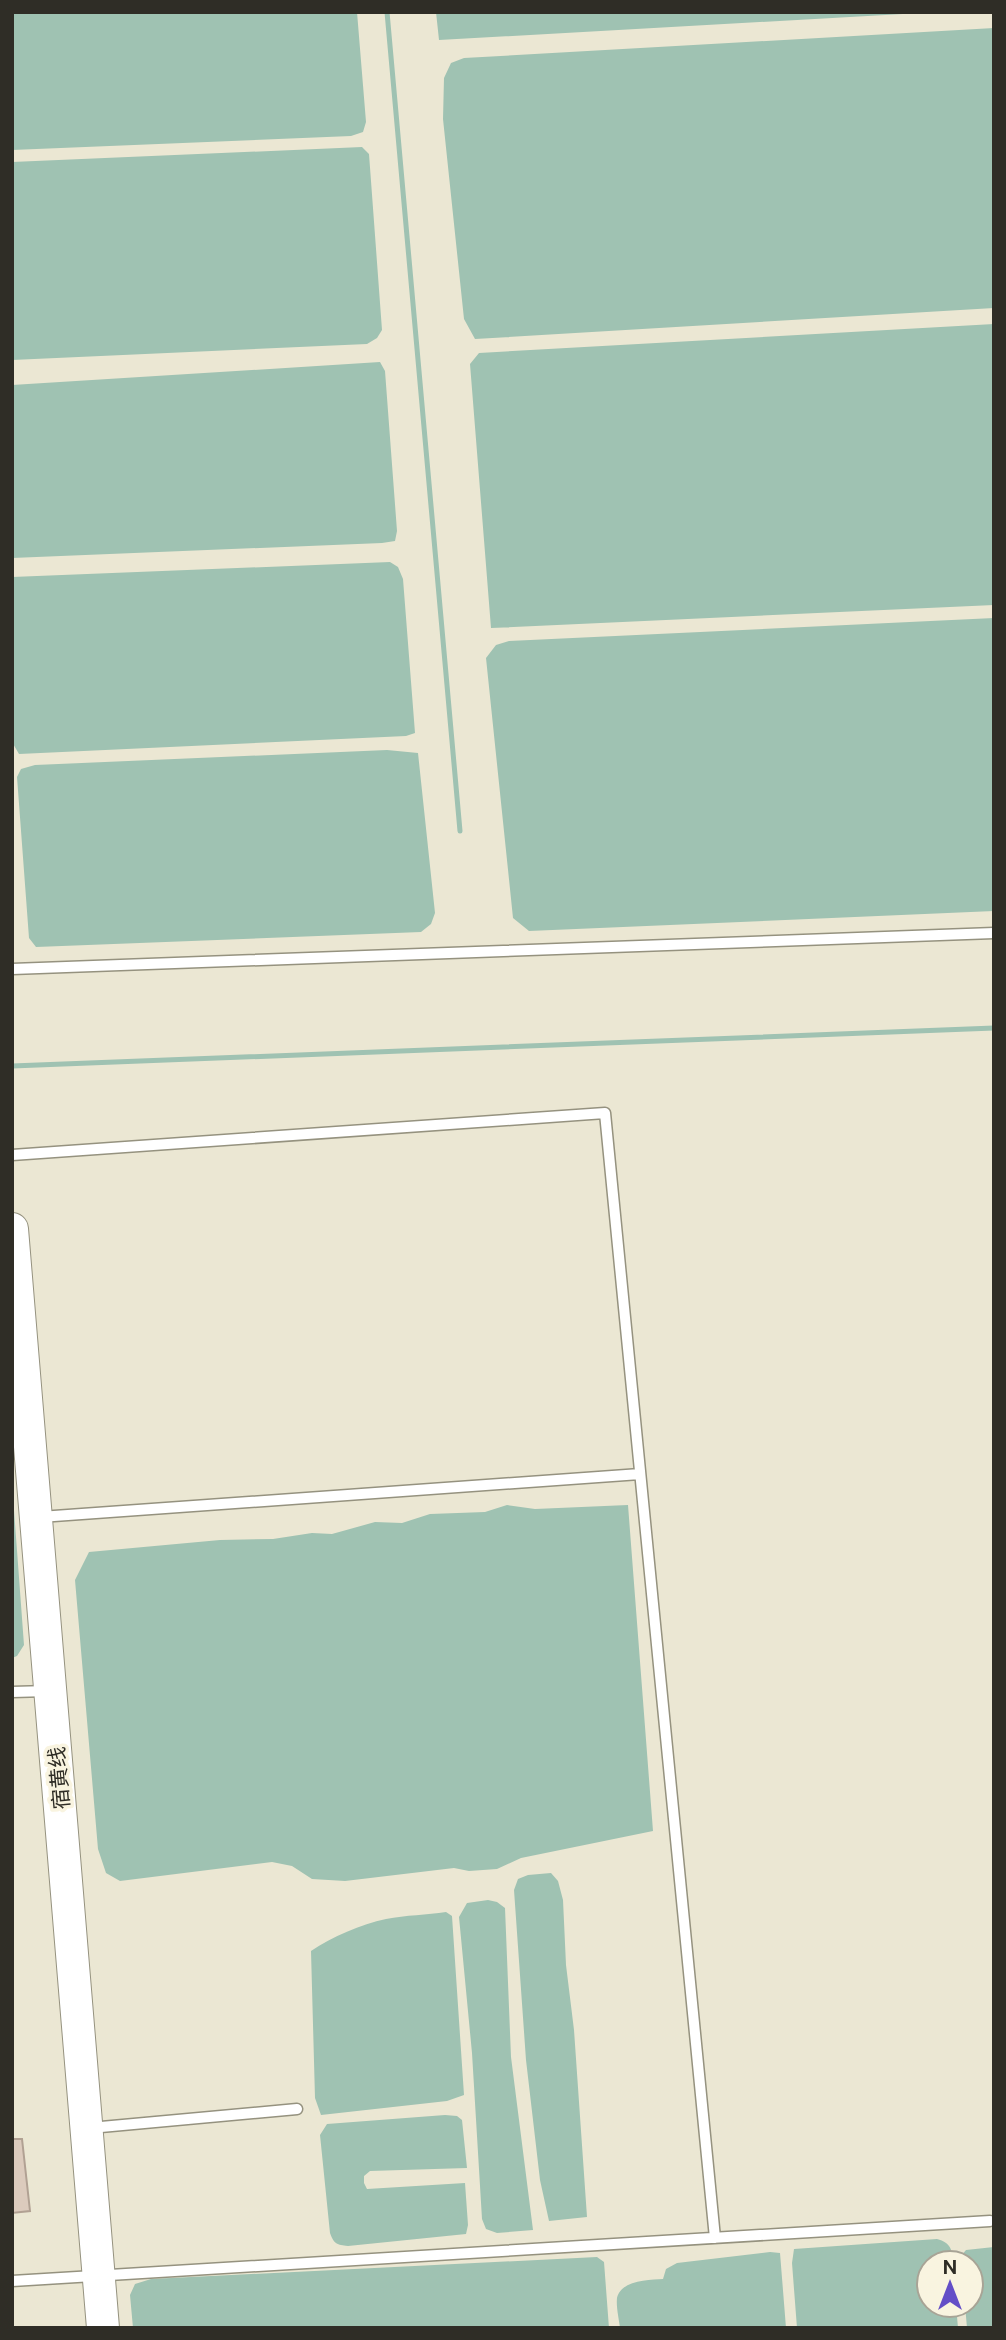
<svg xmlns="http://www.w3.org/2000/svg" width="1006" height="2340" font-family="'Public Sans','Noto Sans SC',sans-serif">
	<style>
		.water { fill: #9fc2b2 }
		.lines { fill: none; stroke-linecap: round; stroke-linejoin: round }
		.stream { stroke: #9fc2b2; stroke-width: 5 }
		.building { fill: #dccbbd; stroke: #b1a193; stroke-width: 2 }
		.service-casing { stroke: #95927f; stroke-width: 13 }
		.secondary-casing { stroke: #95927f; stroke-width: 34 }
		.service { stroke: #fff; stroke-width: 10 }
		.secondary { stroke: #fff; stroke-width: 32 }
		.labels { text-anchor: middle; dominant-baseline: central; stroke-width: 7; stroke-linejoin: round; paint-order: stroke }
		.street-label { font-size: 21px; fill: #2f2d26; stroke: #f9f4e0 }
	</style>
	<rect width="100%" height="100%" fill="#ebe7d3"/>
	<!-- water -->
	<path class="water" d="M12,12h345l9,110 -3,10 -12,4 -339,14z
		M436,12h502l-499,28z
		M994,28v280l-519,31 -11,-20 -21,-200 1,-41 7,-15 13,-5z
		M362,147l7,7 13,176 -5,8 -10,6 -355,16v-198z
		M994,324v281l-503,23 -21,-264 9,-11z
		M380,362l5,9 12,160 -2,10 -13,2 -370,15v-173z
		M390,562l8,5 5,12 12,154 -9,3 -387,18 -7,-12v-165z
		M994,618v293l-465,20 -16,-13 -27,-260 10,-13 13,-4z
		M387,750l31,3 17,160 -4,11 -10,8 -385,15 -7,-9 -12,-161 4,-8 14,-4z
		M12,1483l12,162 -7,11 -5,2z
		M507,1505l28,4 93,-4 25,326 -132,27 -24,11 -28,2 -15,-3 -109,13 -33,-2 -20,-13 -20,-4 -152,19 -14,-8 -8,-24 -23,-269 14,-28 131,-12 53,-1 39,-6 20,1 43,-12 27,1 28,-9 55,-2z
		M551,1873l7,8 5,19 3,65 8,65 13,187 -38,4 -9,-41 -14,-120 -12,-170 4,-11 10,-4z
		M488,1900l9,2 8,6 6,149 22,173 -36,3 -11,-4 -4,-10 -10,-166 -13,-136 8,-14z
		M446,1912l6,4 12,179 -17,6 -126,14 -6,-17 -4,-147c21,-14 50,-27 75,-32 20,-4 41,-4 60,-7z
		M445,2115l12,1 5,4 5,48 -97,3 -6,5v7l3,6 98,-6 3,42 -2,9 -118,12c-11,-1 -14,-2 -18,-13l-10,-98 7,-11z
		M937,2239c14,4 15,10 16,24h-24v42h27l2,23h-161l-5,-65 2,-14z
		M994,2247v81h-27l-2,-23h6v-42h-9l-1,-7 5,-6z
		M770,2252l10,1 6,75h-166c-1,-9 -4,-21 -3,-30 4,-18 32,-18 46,-19l3,-10 11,-6z
		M597,2257l7,5 5,66h-476l-3,-33 5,-11 16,-5z"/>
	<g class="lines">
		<!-- stream -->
		<path class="stream" d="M387,12l73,819
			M12,1066l982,-38"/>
	</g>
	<!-- building -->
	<path class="building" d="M12,2139h10l8,72 -18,2z"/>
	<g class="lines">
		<defs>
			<path id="service" d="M12,969l982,-36
				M12,1155l593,-42 110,1125
				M40,1517l600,-43
				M12,1692l36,-1
				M90,2128l207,-19
				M12,2281l978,-60"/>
			<path id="secondary" d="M12,1229l91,1099"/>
		</defs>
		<!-- service casing -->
		<use href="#service" class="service-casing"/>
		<!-- secondary casing -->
		<use href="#secondary" class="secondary-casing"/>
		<!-- service -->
		<use href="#service" class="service"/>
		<!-- secondary -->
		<use href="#secondary" class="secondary"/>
	</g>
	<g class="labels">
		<!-- street labels -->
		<g class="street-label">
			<text transform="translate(59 1778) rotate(-95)">宿黄线</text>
		</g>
	</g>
	<!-- border -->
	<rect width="1006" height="2340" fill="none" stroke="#2f2d26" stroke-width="28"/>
	<!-- north arrow -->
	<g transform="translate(950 2284)"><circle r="33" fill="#f9f4e0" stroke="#a8a496" stroke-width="2"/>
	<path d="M0-5L12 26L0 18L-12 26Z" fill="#634ec7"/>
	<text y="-10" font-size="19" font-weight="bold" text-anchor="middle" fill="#2f2d26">N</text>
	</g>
</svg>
